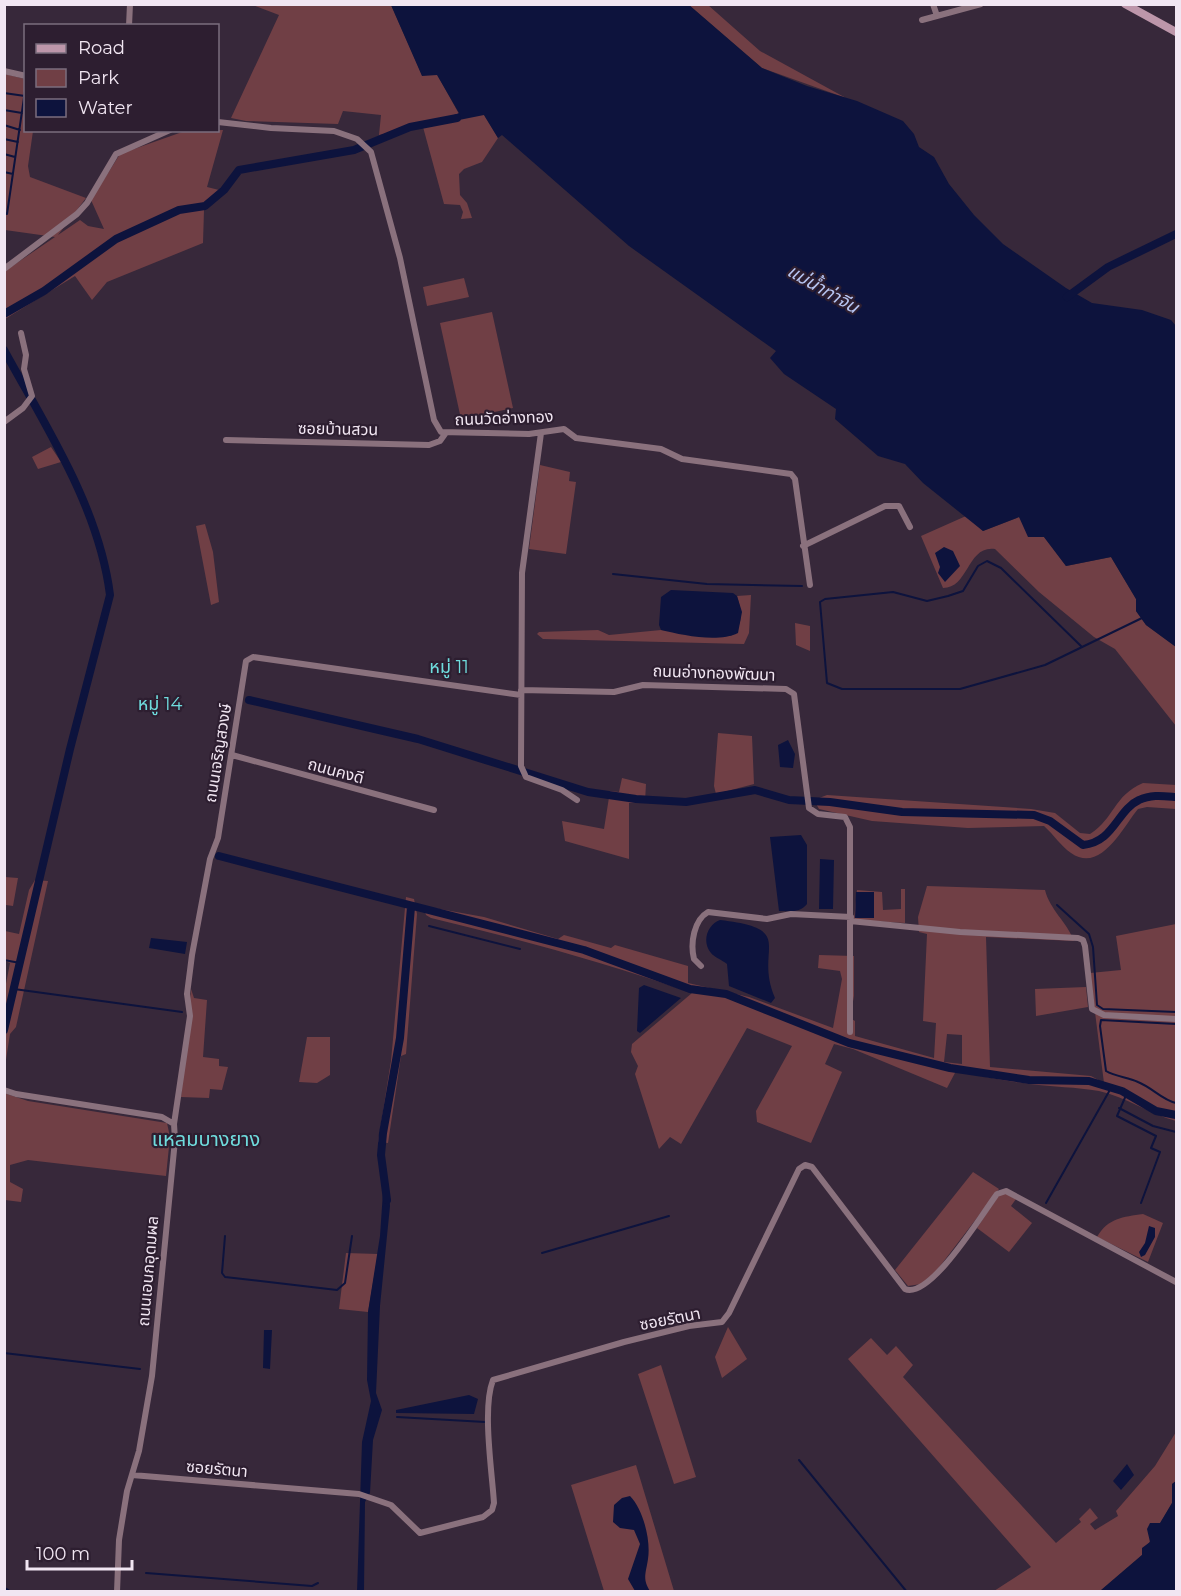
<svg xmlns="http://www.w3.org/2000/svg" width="1181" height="1596" font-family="Montserrat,'Noto Sans Thai',sans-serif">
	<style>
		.green { fill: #703f45; fill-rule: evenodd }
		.water { fill: #0d133d }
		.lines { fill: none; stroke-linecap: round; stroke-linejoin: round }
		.stream { stroke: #0d133d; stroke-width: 2 }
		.canal { stroke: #0d133d; stroke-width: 8 }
		.minor { stroke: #8a717d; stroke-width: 6 }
		.secondary { stroke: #bd96aa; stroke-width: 8 }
		.labels { text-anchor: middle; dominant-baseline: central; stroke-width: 4.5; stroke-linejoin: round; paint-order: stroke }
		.street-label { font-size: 16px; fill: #f1e6f2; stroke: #2d1e30 }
		.water-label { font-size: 18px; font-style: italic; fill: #b6c4f1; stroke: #2d1e30 }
		.neighbourhood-label { font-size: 18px; fill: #6fdcdd; stroke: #2d1e30 }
		.quarter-label { font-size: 20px; fill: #6fdcdd; stroke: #2d1e30 }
	</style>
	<rect width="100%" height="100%" fill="#37283a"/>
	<!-- green -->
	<path class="green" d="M253,5h138l31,70 15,-1 22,40 25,1 14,23 -16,24 -18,7 -5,5 1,21 7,8 5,15 -11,1 2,-7 -3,-7 -16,-1 -21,-77 -44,8 2,-20 -38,-4 -5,13 -92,-3 -15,-3 48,-103z
		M689,5h19l52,46 86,47 -84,-30z
		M5,74l20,5 1,51 7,1 -5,35 2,11 56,21 -28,37 22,-15 8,6 16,3 -13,-29 29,-46 65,-23 38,-1 -16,57 16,4 -19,19 -1,33 -96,39 -15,18 -17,-24 -70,43v-48l50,-34 -50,-7z
		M464,278l5,19 -42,9 -4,-19z
		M492,312l21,96 -52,11 -21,-96z
		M51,447l10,15 -23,7 -6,-12z
		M540,465l30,7 -1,9 7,1 -10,72 -37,-5z
		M966,516l17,15 36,-14 25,20 22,29 45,-9 25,42v12l10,14 30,22v79l-61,-77 -21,-12 -55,-45 -44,-43c-28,-4 -26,39 -52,39l-22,-52z
		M205,524l8,28 6,50 -8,3 -15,-79z
		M751,595l-2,38 -5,11 -201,-5 -6,-5 2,-2 59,-2 11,5 52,-5 70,6c13,-12 11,-24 6,-40z
		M795,623l15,3v25l-14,-6z
		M718,733l34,3 2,48 -38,10 -2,-8z
		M622,778l24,6 -1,18 -16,1v56l-64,-18 -3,-20 42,8 6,-38 9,1z
		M1143,783l33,2v24l-29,-2 -9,2c-15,18 -37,65 -67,44 -10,-7 -18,-19 -27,-27l-76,2 -96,-7 -53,-12 -5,-9 13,-5 204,14 24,4 25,20 10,1c25,-16 23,-38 53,-51z
		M5,877l13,1 -5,28 -7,-1 -1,6z
		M35,880l13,1 -32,146 -6,7 -5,32v-77l5,-26 -5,-2v-30l14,3 10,-44z
		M927,886l118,4c5,20 22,32 29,51l-88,-4 4,130 101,9 13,7 -14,-110 31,-3 -5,-34 60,-12v197c-26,-7 -50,-24 -77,-30 -23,-4 -46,-4 -69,-7 -25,-3 -49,-8 -74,-13l-9,17 -94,-39 -19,-5 -9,20 17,8 -31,71 -54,-21 -1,-11 36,-65 -45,-18 -66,116 -11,-7 -11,12 -24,-75 3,-8 -7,-14 1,-8 60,-51c-86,-30 -173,-54 -261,-75l-5,-3 -3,-9 61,11 74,22 6,-4 47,13 4,-3 73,21v17l61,14 84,31 9,-49 -2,-8 -22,-3 1,-13 35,1v40l-4,22 5,3v15l79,22 2,-35 -13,-2 4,-87 -8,-2 -1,-15zM947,1034l15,1v29l-18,-2z
		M901,889h4v34l-51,-3 3,-30 25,2 1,18 18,-1z
		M406,897l8,2 3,15 -11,140 -5,2 -13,87 -10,-1 13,-81z
		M1086,987l2,20 -52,9 -1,-27z
		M191,989l3,9 13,2 -4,57 16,2v7l9,1 -6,23 -12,-1 -1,9 -28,-1z
		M307,1037h23v38l-13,8 -18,-1z
		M4,1093l24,8 139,22 3,14 -4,39 -138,-16 -18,5v17l13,7 -2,13 -16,-2z
		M973,1172l26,17 -65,85 -13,10 -13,2 -13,-16z
		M1005,1193l11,6 -5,7 21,17 -23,29 -32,-24 22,-33z
		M1143,1214l20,9 -15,39 -51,-25c11,-19 26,-20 46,-23z
		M346,1253l32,1 -10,58 -29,-3z
		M728,1327l19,32 -25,19 -7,-21z
		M871,1338l16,17 9,-9 17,19 -10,12 153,166 25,-21 -2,-3 11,-11 8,10 -8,6 5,6 23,-14 -2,-5 39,-45 21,-34v49l-4,3v19l-30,52 -42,36h-106l37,-24 -183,-208z
		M661,1365l35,112 -22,7 -36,-110z
		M636,1465l38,126h-70l-33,-106z"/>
	<!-- water -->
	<path class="water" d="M391,5h298l73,63 45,18 50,15 46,20 11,13 5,13 15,10 15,27 25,31 29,29 63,44 26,15 50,7 29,10 5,6v321l-30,-22 -10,-14v-12l-25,-42 -45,9 -22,-29h-16l-9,-20 -36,14 -60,-48 -18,-19 -27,-8 -43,-37 1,-10 -52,-35 -14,-16 6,-7 -147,-105 -127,-111 -4,3 -14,-23 -35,7 -2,-4 12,-5 -22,-38 -15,1z
		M944,547l9,4 7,15 -15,16 -7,-9 2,-6 -5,-14z
		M671,590l62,3 4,3 5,16 -4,21c-20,10 -56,2 -77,-3l-2,-5 2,-28z
		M788,740l7,14 -2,14 -13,-1 -2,-22z
		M801,835l6,10v59c-7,9 -17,7 -28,7l-9,-74z
		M820,859l14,1 -1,49h-14z
		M856,892h18v26h-19z
		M720,920c79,9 33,28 55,78l-4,5 -42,-17 -2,-22c-5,-4 -13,-7 -16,-11 -10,-12 -3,-29 9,-33z
		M151,938l36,4 -2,12 -36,-6z
		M644,985l37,13 -41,35 -3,-2 2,-43z
		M383,1192h6l1,14 -10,100 -4,87 6,17 -9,30 -3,53 -5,9 -1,89 -7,1 5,-150 9,-41 -4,-21 1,-68 12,-76z
		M1149,1226l6,2v9l-10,18 -4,2 -2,-5 6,-9z
		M264,1330h8l-2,39 -7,-1z
		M469,1395l9,4 -4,15 -78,-1v-3z
		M1127,1464l7,11 -13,15 -8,-9z
		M1176,1481v110h-76l42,-36v-7l8,-6 -3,-13 3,-6h10l12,-20v-19z
		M630,1496c13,13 21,44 18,63 -2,14 -6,20 2,32h-15l-7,-12 12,-35 -6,-14 -14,-2 -7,-6 1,-17 8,-7z"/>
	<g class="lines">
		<!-- stream -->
		<path class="stream" d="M4,93l21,3
			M4,110l18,3
			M4,125l16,5
			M4,139l14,3
			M4,154l11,3
			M4,172l9,2
			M4,213l3,1 18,-123
			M613,574l94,10 95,2
			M1082,647l-81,-79 -14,-7 -9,5 -15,25 -15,5 -21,5 -34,-9 -68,7 -5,3 7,81 15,6h118l85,-24 97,-47
			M1057,905l32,29 4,13 4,58 6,4 73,3
			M429,926l91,23
			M4,960l16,3
			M14,989l168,23
			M1176,1024l-75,-4 -1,6 6,45c10,6 22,6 32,11 15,6 24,18 38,21
			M1127,1093l-10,23 39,20 -5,12 9,4 -19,51
			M1119,1108l34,18 23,6
			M1046,1203l65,-115
			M225,1236l-3,37 3,4 112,13 8,-7 7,-47
			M542,1253l127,-37
			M4,1353l136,16
			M397,1417l88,5
			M799,1460l108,132
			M146,1573l166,13 6,-3"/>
		<!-- canal -->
		<path class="canal" d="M1067,297l41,-30 68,-33
			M4,314l40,-23 72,-52 63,-29 26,-4 19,-16 15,-20 115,-20 56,-23 47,-9
			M4,350c42,77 95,157 106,245l-40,154 -66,281
			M249,700l169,39 170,53 48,7 50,3 69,-12 34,10 41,2 72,10 132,3 16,6 33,24c31,-3 34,-35 56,-45 12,-6 25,-4 37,-3
			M219,856l365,94 106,39 36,5 123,49 101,25 79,12 60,1 33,10 34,20 20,4
			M387,1200l-6,-45 2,-22 17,-95 11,-131
			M4,1591l2,1"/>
		<!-- minor -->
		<path class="minor" d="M933,4l4,12
			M922,20l59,-16
			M129,26l1,-22
			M4,71l22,5
			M218,122l53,6 63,3 23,8 14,13 29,106 34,162 7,12 88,2 35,-5 12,9 85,11 21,10 109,15 4,5 15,106
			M4,269l73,-55 10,-11 29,-49 54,-24
			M4,422l19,-14 9,-12 -8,-27 2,-14 -5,-22
			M541,433l-19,140 -1,193 5,11 36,13 15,10
			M226,440l203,5 11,-4 5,-7
			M803,546l82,-40h14l11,21
			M521,690l93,2 29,-7 143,4 8,5 15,114 9,6 27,3 5,10v205
			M232,755l202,55
			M850,921l110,11 118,6 5,2 2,6 7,63 12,6 72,4
			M701,966l-7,-7c-4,-16 0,-39 14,-47l59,7 24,-5 60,3
			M4,1090l12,4 146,23 12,7 1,16 -23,236 -13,75 -12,40 -8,49 -2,52
			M174,1124l16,-108 -3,-22 5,-39 18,-96 8,-21 28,-177 7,-4 268,38
			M132,1475l227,19 32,11 29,28 63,-16 9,-7 2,-7c-2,-32 -12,-95 -1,-123l131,-38 65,-16 33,-4 7,-9 70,-144 6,-4 7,2 93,122c25,11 77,-75 92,-95l9,-3 170,91"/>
		<!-- secondary -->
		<path class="secondary" d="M1125,4l51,28"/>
	</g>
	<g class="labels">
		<!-- street labels -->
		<g class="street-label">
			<text transform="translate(504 418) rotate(-2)">ถนนวัดอ่างทอง</text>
			<text transform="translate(338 429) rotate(1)">ซอยบ้านสวน</text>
			<text transform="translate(714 673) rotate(2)">ถนนอ่างทองพัฒนา</text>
			<text transform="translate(218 753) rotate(-81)">ถนนเจริญสวงษ์</text>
			<text transform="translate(336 771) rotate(15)">ถนนคงดี</text>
			<text transform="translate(148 1271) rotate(-85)">ถนนเอนกอุดมผล</text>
			<text transform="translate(670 1319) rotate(-11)">ซอยรัตนา</text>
			<text transform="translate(217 1469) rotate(5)">ซอยรัตนา</text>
		</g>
		<!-- water labels -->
		<g class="water-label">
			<text transform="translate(823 289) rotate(30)">แม่น้ำท่าจีน</text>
		</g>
		<!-- neighbourhood labels -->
		<g class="neighbourhood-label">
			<text x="449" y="667">หมู่ 11</text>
			<text x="160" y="704">หมู่ 14</text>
		</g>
		<!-- quarter labels -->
		<g class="quarter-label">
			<text x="206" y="1139">แหลมบางยาง</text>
		</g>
	</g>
	<!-- border -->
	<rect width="1181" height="1596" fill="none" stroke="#f1e6f2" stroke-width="12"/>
	<!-- legend -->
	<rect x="24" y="24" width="195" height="108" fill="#2d1e30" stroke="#7b6e7e" stroke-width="1.5"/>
	<rect x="36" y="44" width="30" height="9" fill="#bd96aa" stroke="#7b6e7e" stroke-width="1.5"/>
	<text x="78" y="54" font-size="18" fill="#f1e6f2">Road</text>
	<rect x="36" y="69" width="30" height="18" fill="#703f45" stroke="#7b6e7e" stroke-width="1.5"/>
	<text x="78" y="84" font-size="18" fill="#f1e6f2">Park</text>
	<rect x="36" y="99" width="30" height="18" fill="#0d133d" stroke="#7b6e7e" stroke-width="1.5"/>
	<text x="78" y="114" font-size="18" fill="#f1e6f2">Water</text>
	<!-- scale -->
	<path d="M27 1560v9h105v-9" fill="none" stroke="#f1e6f2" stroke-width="3"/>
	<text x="36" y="1560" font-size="18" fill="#f1e6f2" stroke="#2d1e30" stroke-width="4.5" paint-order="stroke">100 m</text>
</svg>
